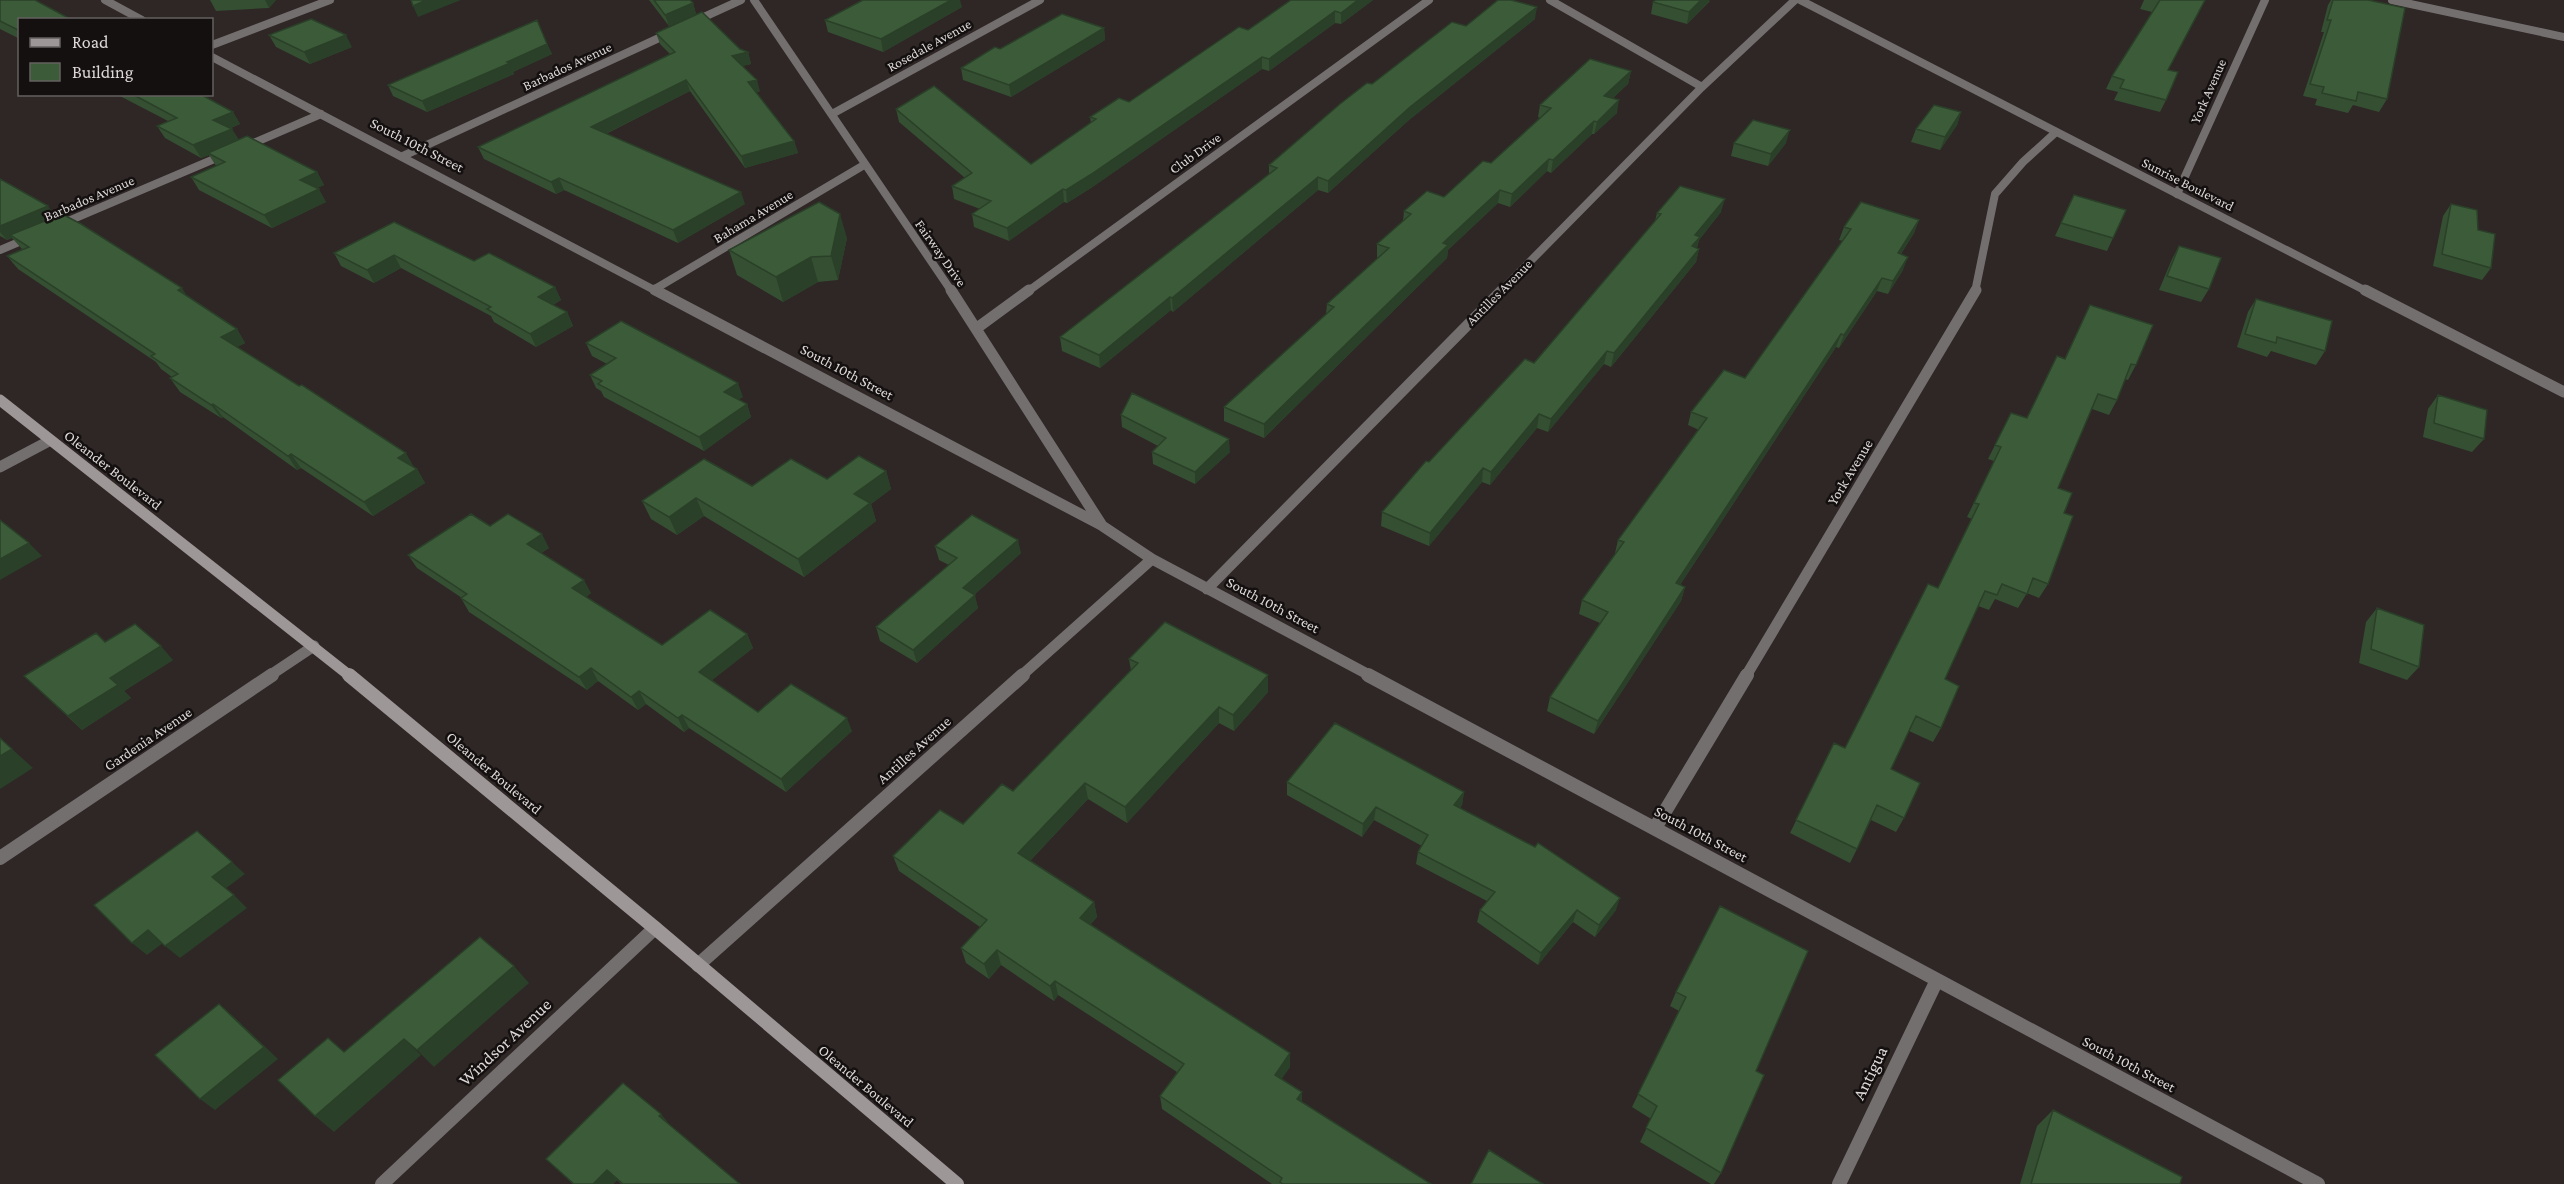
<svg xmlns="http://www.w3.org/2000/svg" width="2564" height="1184" font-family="'Crimson Pro',serif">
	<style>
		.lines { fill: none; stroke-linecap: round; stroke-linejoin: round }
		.minor-far2 { stroke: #746f6f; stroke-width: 8 }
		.minor-far1 { stroke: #746f6f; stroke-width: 11 }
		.minor { stroke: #746f6f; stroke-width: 14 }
		.tertiary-far1 { stroke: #746f6f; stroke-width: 8 }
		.tertiary { stroke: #746f6f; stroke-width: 11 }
		.secondary-far1 { stroke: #9e9797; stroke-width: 11 }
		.secondary { stroke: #9e9797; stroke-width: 14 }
		.wall { fill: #344f31 }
		.shaded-wall { fill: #2a4028 }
		.building { fill: #3c5c39; stroke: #2a4028; stroke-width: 1.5 }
		.labels { text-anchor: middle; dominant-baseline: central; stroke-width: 5; stroke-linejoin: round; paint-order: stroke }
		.far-street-label { font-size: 14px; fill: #ddd8d7; stroke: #141010 }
		.street-label { font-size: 15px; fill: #ddd8d7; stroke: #141010 }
		.near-street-label { font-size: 18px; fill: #ddd8d7; stroke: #141010 }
	</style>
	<rect width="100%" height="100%" fill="#2f2626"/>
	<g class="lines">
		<!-- minor-far2 -->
		<path class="minor-far2" d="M105,0l37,20
			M754,0l198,292
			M1550,0l152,87
			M2392,0l172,37
			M693,22l48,-22
			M212,45l118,-45
			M212,57l446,235
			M832,114l208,-114
			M242,148l79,-34
			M403,156l269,-124
			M2177,194l88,-194
			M0,250l226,-96
			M655,289l209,-124
			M1027,292l402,-292
			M1500,292l202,-205 93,-87
			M1975,292l20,-98 28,-32 33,-30"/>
		<!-- minor-far1 -->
		<path class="minor-far1" d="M655,290l446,235 51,34 219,117
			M951,290l150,234
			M977,328l52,-38
			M0,467l49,-26
			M1207,589l295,-299
			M269,676l45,-30
			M1021,676l131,-117
			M1746,676l230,-386"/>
		<!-- minor -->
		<path class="minor" d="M1368,675l950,509
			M1655,828l92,-153
			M0,858l272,-183
			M698,965l325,-290
			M382,1184l273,-256
			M1839,1184l98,-204"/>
		<!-- tertiary-far1 -->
		<path class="tertiary-far1" d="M1800,0l568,292"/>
		<!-- tertiary -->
		<path class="tertiary" d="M2365,290l199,102"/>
		<!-- secondary-far1 -->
		<path class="secondary-far1" d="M0,400l350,276"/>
		<!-- secondary -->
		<path class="secondary" d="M349,675l306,253 302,256"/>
	</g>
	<!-- wall -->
	<path class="wall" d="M0,0l20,20v19l-20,-10z
		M210,0h66l-7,8 -53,3z
		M649,0h41l3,3 3,11 -27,12z
		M1291,0h82l-32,24 -6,-1 -66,48 -7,-2 -171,119 -24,15 -3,-1 -55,39 -35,-14 -2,-13 8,-5 -26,-10 -2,-13 13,-8 -66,-56 -3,-13 135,55 60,-41 -1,-6 39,-15 119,-72z
		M2144,0h61l-37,70 -2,30 -6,12 -46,-12 4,-8 -12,-3 6,-13 40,-64 -12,-3z
		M2331,0h37l19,99 -8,13 -26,-7 -5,8 -33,-8 2,-6 -14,-3 21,-64h-3l7,-27z
		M1710,1l-23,23 -36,-10 2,-12z
		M962,7l-79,45 -55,-20 -3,-12z
		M1535,19l-126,101 -81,73 -10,-3 -145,122 -2,-2 -71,58 -38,-17 -2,-14 209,-163v-9l197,-139z
		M1104,28l1,12 -94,57 -48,-17 -2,-12z
		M656,33l84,16 8,3 3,12 -9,2 18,25 -4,2 38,48 4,12 -53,15 -55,-77 -84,43 139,70 -67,39 -114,-53 -8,4 -72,-35 -6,-12 192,-93 -10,-10z
		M269,35l83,12 -42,17 -34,-17z
		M547,44l5,10 -39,18 1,2 -87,38 -34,-16 -5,-11z
		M1631,71l-3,13 -15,14 4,15 -23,21h-2l-41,39 -4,-2 -37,36 -12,-4 -50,47 -1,8 -183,180 -40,-17v-14l102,-93 1,-10 51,-46 -1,-1v-13l26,-23 1,-10 40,-14 47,-34 49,-45 -2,-1 2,-12z
		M116,94h84l33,18 7,12 -9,4 8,12 78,32 7,13 -7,3 9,14 -54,26 -73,-38 -8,-13 25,-11 -7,-11 -8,3 -36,-20 -8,-12 11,-5z
		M1961,112l-4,13 -17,25 -29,-8 5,-13z
		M1734,143h52l-18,23 -37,-10z
		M0,179l55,37 134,82 48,31 8,14 -8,4 177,120 3,2 8,14 -52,33 -72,-48 -4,2 -74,-53 -2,1 -41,-26 -10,-14 2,-1 -11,-8 -5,-7 -138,-93 -11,-13 15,-7 -10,-11 -5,2 -7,-4z
		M2074,195l39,43 -6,13 -52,-15z
		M2451,204l27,26 13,38 -9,12 -49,-14 10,-50z
		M1721,212l-22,28 -2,8 2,1 -3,13 -85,105 -7,-3 -56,68 -11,-4 -47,57 -8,-3 -53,64 -48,-20 1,-14 47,-50 105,-99 121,-142 2,-8z
		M1919,220l-5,13 -13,21 2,16 -15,24 -11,-3 -38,57 -3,-1 -156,238 5,2 -4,14 -87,133 -47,-23 3,-14 50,-74 -21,-9 3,-14 34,-46 -1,-1 3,-13 81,-110 -11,-5 3,-13 54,-34 98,-137 -4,-1 5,-13z
		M394,222l80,39 81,26 6,13 -8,5 14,7 6,14 -37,21 -42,-25 -3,-6 -90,-48 -27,15 -33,-17 -7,-13z
		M847,238l-9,42 -20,2 -35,20 -46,-27 -8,-25z
		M2179,246l30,43 -8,13 -42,-12 13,-31z
		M2256,299l69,52 -9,14 -45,-14 -4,6 -30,-10 11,-35z
		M2090,305l46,60 -8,15 -3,-1 -8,21 -8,15 -17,-6 -34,79 6,25 -16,71 -9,14 -12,-5 -9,15 -23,-9 -6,11 -11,-4 -33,73 -4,49 -8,14 -24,-11 -18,38 13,49 -8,14 -25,-12 -14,29 -7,14 -60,-30 44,-90 11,5 93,-160 34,-69 -5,-2 27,-56 -6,-2 23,-46 15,5 39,-60z
		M586,343l157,54 -5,2 9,5 4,13 -47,34 -100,-54 -3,-6 -5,-3 -6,-13 17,-11 -15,-8z
		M2438,395l46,44 -12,13 -49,-15 5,-28z
		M1121,415l109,37 -35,32 -42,-20 -1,-12 6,-6 -36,-19z
		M886,471l5,18 -20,15 5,17 -72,56 -100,-61 -27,19 -26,-16 -9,-18 110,-15 75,-7z
		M490,526l59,22 -8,5 50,40 -5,4 76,48 85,-11 6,14 -41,32 46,32 94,19 -66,61 -97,-64 -5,4 -38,-28 -8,6 -40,-29 -11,9 -118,-78 -8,-14h1l-45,-30 -9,-13z
		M935,546l86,7 -47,42 4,13 -61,55 -37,-22 -4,-14 73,-62 -10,-5z
		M2377,608l42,59 -12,13 -48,-17 7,-41z
		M105,642l68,18 -49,31 7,7 -49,32 -58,-54z
		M1129,659l139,16v17l-34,39 -15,-8 -92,100 -39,-24 -58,62 64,41 3,15 -7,8 200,142 -9,12 21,23 129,82h-159l-110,-75 -2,-13 17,-24 -119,-77 -4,6 -53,-36 -12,14 -23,-16 -5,-15 19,-21 -81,-56 -6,-15 70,-32 50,-33 118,-120z
		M1287,782l177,10 -2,13 -2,3 156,102 -21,27 -22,-15 -35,43 -61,-43 3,-12 7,-9 -71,-37 2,-12 4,-6 -48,-26 -12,17 -75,-42z
		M1720,906l36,165 -35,102 -7,11h-3l-71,-42 11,-23 -19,-12 47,-96 -9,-5 6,-14z
		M2053,1110l127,74h-160l17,-58z
		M670,1125l70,59h-119l-4,-4 -4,4h-40l-27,-25z"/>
	<!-- shaded-wall -->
	<path class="shaded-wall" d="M265,0h11l-7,8z
		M426,0h35l-43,17 -5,-11z
		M951,0h9l2,7 -79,45 -2,-13z
		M1358,0h15l-32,24v-11z
		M1701,0h9l-23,24 2,-12z
		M693,3l3,11 -27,12 -4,-11z
		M1537,7l-2,12 -126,101 -81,73v-12l82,-74z
		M1335,11v12l-66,48v-12z
		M1104,28l1,12 -94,57 -2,-12z
		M346,35l6,12 -42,17 -6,-12z
		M547,44l5,10 -39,18 1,2 -87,38 -5,-11z
		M748,52l3,12 -16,4 -3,-12z
		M1262,57v12l-171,119 -24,15 -1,-13z
		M1631,71l-3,13 -26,24 2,-12z
		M686,80l4,11 -95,48 -4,-12z
		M757,80l3,11 -8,3 -4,-12z
		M1619,100l-2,13 -23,21 3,-12z
		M233,112l7,12 -19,8 -8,-12z
		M1961,112l-4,13 -17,25 5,-13z
		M1594,121l-2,13 -41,39 2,-13z
		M232,129l8,13 -32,11 1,2 -8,3 -8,-13z
		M1790,130l-4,13 -18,23 3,-12z
		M794,141l4,12 -53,15 -4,-12z
		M1549,159l-2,12 -37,36 2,-13z
		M317,172l7,13 -17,7 -7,-12z
		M1318,177v13l-145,122 -1,-14z
		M559,178l5,12 -8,4 -5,-12z
		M319,189l7,13 -54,26 -8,-13z
		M1063,189l1,13 -55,39 -2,-13z
		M1500,190l-2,13 -50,47 -1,8 -183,180v-14l179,-181z
		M741,192l4,12 -67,39 -5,-13z
		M1725,199l-4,13 -22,28 -3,10 -4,-4 3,-11z
		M48,206l9,13 -47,16 2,3 -5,2 -7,-8v-6z
		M840,214l7,24 -9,42 -7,-24z
		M1919,220l-5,13 -21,33 5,-13z
		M1699,249l-3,13 -85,105 3,-14z
		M394,255l7,13 -27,15 -7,-13z
		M811,257l7,25 -35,20 -7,-25z
		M1908,257l-5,13 -15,24 5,-13z
		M1882,278l-5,13 -38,57 5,-13z
		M555,287l6,13 -17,10 -6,-13z
		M182,288l9,14 -13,-12z
		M1170,297l1,13 -71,58 -1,-13z
		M567,312l6,14 -37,21 -6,-13z
		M237,329l8,14 -15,8 -9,-14z
		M1841,334l-5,13 -164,250 4,-14z
		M1607,351l-3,13 -56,68 3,-13z
		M738,383l5,14 -14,9 -5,-14z
		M213,404l10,13 -2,1 -10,-13z
		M747,404l4,13 -47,34 -5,-14z
		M1539,414l-2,14 -47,57 1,-13z
		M1229,439l1,13 -35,32v-12z
		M406,453l8,14 -7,5 -9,-14z
		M291,454l10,14 -4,2 -9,-14z
		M1483,468l-1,14 -53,64 1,-13z
		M417,469l8,14 -52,33 -9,-14z
		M886,471l5,18 -20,15 5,17 -72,56 -6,-18 56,-65z
		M696,498l8,18 -27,19 -8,-18z
		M542,534l7,14 -15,10 -7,-14z
		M1018,540l3,13 -55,49 -3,-14z
		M29,543l13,13 -42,24v-21z
		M584,580l7,13 -12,9 -7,-14z
		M1685,587l-4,14 -87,133 4,-13z
		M975,595l3,13 -61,55 -4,-13z
		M747,634l6,14 -47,37 -7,-13z
		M161,646l12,14 -49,31 7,7 -49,32 -14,-14 42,-38z
		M591,668l7,13 -11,9 -8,-13z
		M1268,675v17l-34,39 -1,-16z
		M639,691l7,13 -8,6 -7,-13z
		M1219,707v16l-92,100 -2,-16z
		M682,715l7,13 -5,4 -6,-14z
		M847,718l5,13 -66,61 -5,-13z
		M12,749l21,19 -33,21v-33z
		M1085,783l3,16 -66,70 -4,-16z
		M1464,792l-2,13 -10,13 2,-13z
		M1376,807l-2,13 -12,17 1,-13z
		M232,862l13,12 -20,15 -13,-12z
		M234,895l13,13 -67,50 -15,-12z
		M1620,898l-4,12 -21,27 4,-12z
		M1094,902l3,15 -14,16 -3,-15z
		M1577,910l-4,12 -35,43 3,-12z
		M148,930l15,13 -16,12 -15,-12z
		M997,950l4,15 -12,14 -5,-15z
		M514,966l15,17 -95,84 -17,-17z
		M1055,981l3,14 -4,6 -4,-15z
		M219,1004l14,12 45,43 -63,51 -15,-11z
		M404,1039l17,16 -87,77 -19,-16z
		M1290,1053v14l-15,22v-14z
		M1302,1092v14l-5,-7z
		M661,1114l9,11 -2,2 -9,-11z
		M607,1170l10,10 -4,4h-20z"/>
	<!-- building -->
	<path class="building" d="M0,0h35l37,20h-52v11l-20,-10z
		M411,0h15l-13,6z
		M654,0h36l3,3 -28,12z
		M863,0h88l-70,39 -56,-19z
		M1291,0h67l-17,13 -6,-2 -66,48 -7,-2 -172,118 -24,15 -3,-1 -56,39 -35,-14 19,-13 -39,-15 20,-13 -76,-64 38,-23 97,78 65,-45 -6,-2 29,-19 10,4 110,-75 9,3z
		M1498,0h13l26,7 -127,100 -82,74 -10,-4 -146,121 -2,-1 -71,58 -39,-18 217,-169 -8,-3 71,-61 27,-21 5,1 80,-62 14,4z
		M1656,0h45l-12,12 -36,-10z
		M2160,0h45l-37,70 10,2 -12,28 -46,-12 4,-8 -12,-4z
		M2333,0h35l37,8 -18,91 -29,-7 -2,9 -34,-8 2,-6 -14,-3 21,-64h-4z
		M702,12l38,37 8,3 -16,4 25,24 -9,2 46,59 -53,15 -55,-76 -95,47 150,65 -68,38 -114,-52 -8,4 -73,-35 197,-95 -19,-19z
		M1062,14l42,14 -95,57 -48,-17 34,-21 5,2z
		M311,19l35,16 -42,17 -35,-17z
		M537,20l10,24 -40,18 3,1 -88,38 -34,-16z
		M1590,59l41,12 -27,25 15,4 -22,22 -3,-1 -41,39 -4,-1 -37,35 -12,-4 -57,53 5,2 -184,179 -40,-17 110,-100 -7,-3 62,-56 -12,-4 34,-30 -7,-3 23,-20 17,6 39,-36 8,2 60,-55 -11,-3z
		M132,94h68l33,18 -20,8 19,9 -39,16 -36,-19 20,-8z
		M1934,105l27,7 -16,25 -29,-8z
		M1753,120l37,10 -19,24 -37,-11z
		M247,136l70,36 -17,8 19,9 -55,26 -73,-38 34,-15 -17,-9z
		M0,179l48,27 -48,20z
		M1680,186l45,13 -30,36 5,2 -8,9 7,3 -85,104 -7,-2 -56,68 -12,-5 -48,58 -8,-4 -53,65 -48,-21 44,-51 3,1 96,-103 9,4 127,-149 -4,-1z
		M2074,195l52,15 -13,28 -52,-15z
		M819,202l21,12 -9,42 -20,1 -35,20 -47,-27z
		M1861,202l58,18 -21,33 10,4 -15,24 -11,-3 -38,57 -3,-1 -165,249 9,4 -87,134 -48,-24 58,-85 -26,-12 42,-58 -6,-2 89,-122 -16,-6 33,-42 21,8 106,-149 -7,-2z
		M2451,204l26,6 1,20 17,4 -4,34 -49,-14z
		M62,214l19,10 101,64 -4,2 59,39 -16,8 78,49 3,-1 104,68 -8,5 19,11 -53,33 -73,-48 -3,2 -75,-52 -2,1 -41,-27 8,-4 -27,-18 4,-2 -148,-98 22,-9 -19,-12z
		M394,222l80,39 15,-8 66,34 -17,10 29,15 -37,22 -43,-25 4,-2 -97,-52 -27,15 -33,-17z
		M2179,246l42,12 -12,31 -42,-13z
		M2256,299l76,22 -7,30 -48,-14 -1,6 -31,-9z
		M2090,305l63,20 -17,40 -5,-1 -14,36 -19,-6 -40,94 14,5 -8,20 9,3 -25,68 -15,-6 -6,16 -25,-10 -5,11 -12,-4 -40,88 14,7 -18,42 -25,-12 -25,53 29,14 -16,35 -27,-13 -20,44 -61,-29 38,-77 11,5 83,-164 10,4 41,-84 -5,-1 27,-56 -6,-2 16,-32 16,5 30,-62 8,3z
		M621,321l117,62 -14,9 23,12 -48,33 -101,-53 4,-3 -12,-6 26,-17 -30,-15z
		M1132,393l97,46 -34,33 -43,-20 14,-14 -45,-23z
		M2438,395l49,15 -3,29 -50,-16z
		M859,456l27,15 -32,23 16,9 -72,56 -102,-61 -27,19 -27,-16 62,-42 48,27 39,-27 36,20z
		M471,514l19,12 18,-12 34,20 -15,10 57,36 -12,8 90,57 48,-35 37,24 -48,38 59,40 33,-28 56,34 -66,61 -99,-64 -4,3 -39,-27 -8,6 -40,-29 -12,9 -118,-79 6,-4 -59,-39z
		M972,515l46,25 -55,48 12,7 -62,55 -37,-23 81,-69 -22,-12z
		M0,520l29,23 -29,16z
		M2377,608l47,17 -5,42 -48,-18z
		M1165,622l103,53 -35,40 -14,-8 -94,100 -40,-24 -67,70 76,49 -14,16 210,135 -15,22 27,17 -5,7 134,85h-148l-3,-2 2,-4 -122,-82 24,-32 -129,-83 -5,5 -53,-36 -13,14 -23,-16 26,-28 -94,-64 47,-46 23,14 39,-40 11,7 125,-128 -9,-4z
		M135,624l26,22 -51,32 8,7 -50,31 -44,-40 72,-43 9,9z
		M1335,723l129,69 -10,13 81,42 3,-4 82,55 -21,27 -22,-15 -36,43 -61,-43 15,-18 -77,-40 10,-17 -52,-28 -13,17 -76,-42z
		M0,738l12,11 -12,7z
		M197,831l35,31 -20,15 22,18 -69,51 -17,-16 -16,13 -38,-38z
		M1720,906l88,45 -52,120 8,4 -43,98 -75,-45 11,-22 -19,-12 48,-97 -10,-5z
		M480,937l34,29 -97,84 -13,-11 -89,77 -37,-36 50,-42 16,14z
		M219,1004l45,43 -64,52 -45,-44z
		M623,1083l38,31 -2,2 81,68h-117l-16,-14 -14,14h-19l-28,-25z
		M2053,1110l129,67 -2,7h-149z
		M1489,1150l54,34h-72z"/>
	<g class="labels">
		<!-- far-street labels -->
		<g class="far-street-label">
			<text transform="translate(929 45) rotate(-29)">Rosedale Avenue</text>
			<text transform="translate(567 66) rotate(-25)">Barbados Avenue</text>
			<text transform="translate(2208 91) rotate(-66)">York Avenue</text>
			<text transform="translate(1195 153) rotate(-36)">Club Drive</text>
			<text transform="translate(2188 184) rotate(27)">Sunrise Boulevard</text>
			<text transform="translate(89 198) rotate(-23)">Barbados Avenue</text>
			<text transform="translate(753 216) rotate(-31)">Bahama Avenue</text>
			<text transform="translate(941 253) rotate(55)">Fairway Drive</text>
			<text transform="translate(1499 292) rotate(-45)">Antilles Avenue</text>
		</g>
		<!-- street labels -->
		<g class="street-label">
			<text transform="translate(417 145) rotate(27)">South 10th Street</text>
			<text transform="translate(847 372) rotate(28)">South 10th Street</text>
			<text transform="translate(113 470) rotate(38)">Oleander Boulevard</text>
			<text transform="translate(1850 472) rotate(-59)">York Avenue</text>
			<text transform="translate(1273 605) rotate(28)">South 10th Street</text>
			<text transform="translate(148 739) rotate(-34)">Gardenia Avenue</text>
			<text transform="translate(914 750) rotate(-42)">Antilles Avenue</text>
			<text transform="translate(494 773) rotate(40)">Oleander Boulevard</text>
			<text transform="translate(1701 834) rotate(28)">South 10th Street</text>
			<text transform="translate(2129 1064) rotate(28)">South 10th Street</text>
			<text transform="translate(866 1086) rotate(40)">Oleander Boulevard</text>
		</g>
		<!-- near-street labels -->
		<g class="near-street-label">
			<text transform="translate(505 1042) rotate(-43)">Windsor Avenue</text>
			<text transform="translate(1870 1073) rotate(-64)">Antigua</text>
		</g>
	</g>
	<!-- legend -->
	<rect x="18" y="18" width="195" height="78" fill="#141010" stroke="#646060" stroke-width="1.5"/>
	<rect x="30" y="38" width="30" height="9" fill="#9e9797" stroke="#646060" stroke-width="1.5"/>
	<text x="72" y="48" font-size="18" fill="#ddd8d7">Road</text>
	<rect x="30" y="63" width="30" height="18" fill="#3c5c39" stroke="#646060" stroke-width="1.5"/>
	<text x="72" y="78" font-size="18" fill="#ddd8d7">Building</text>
</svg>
